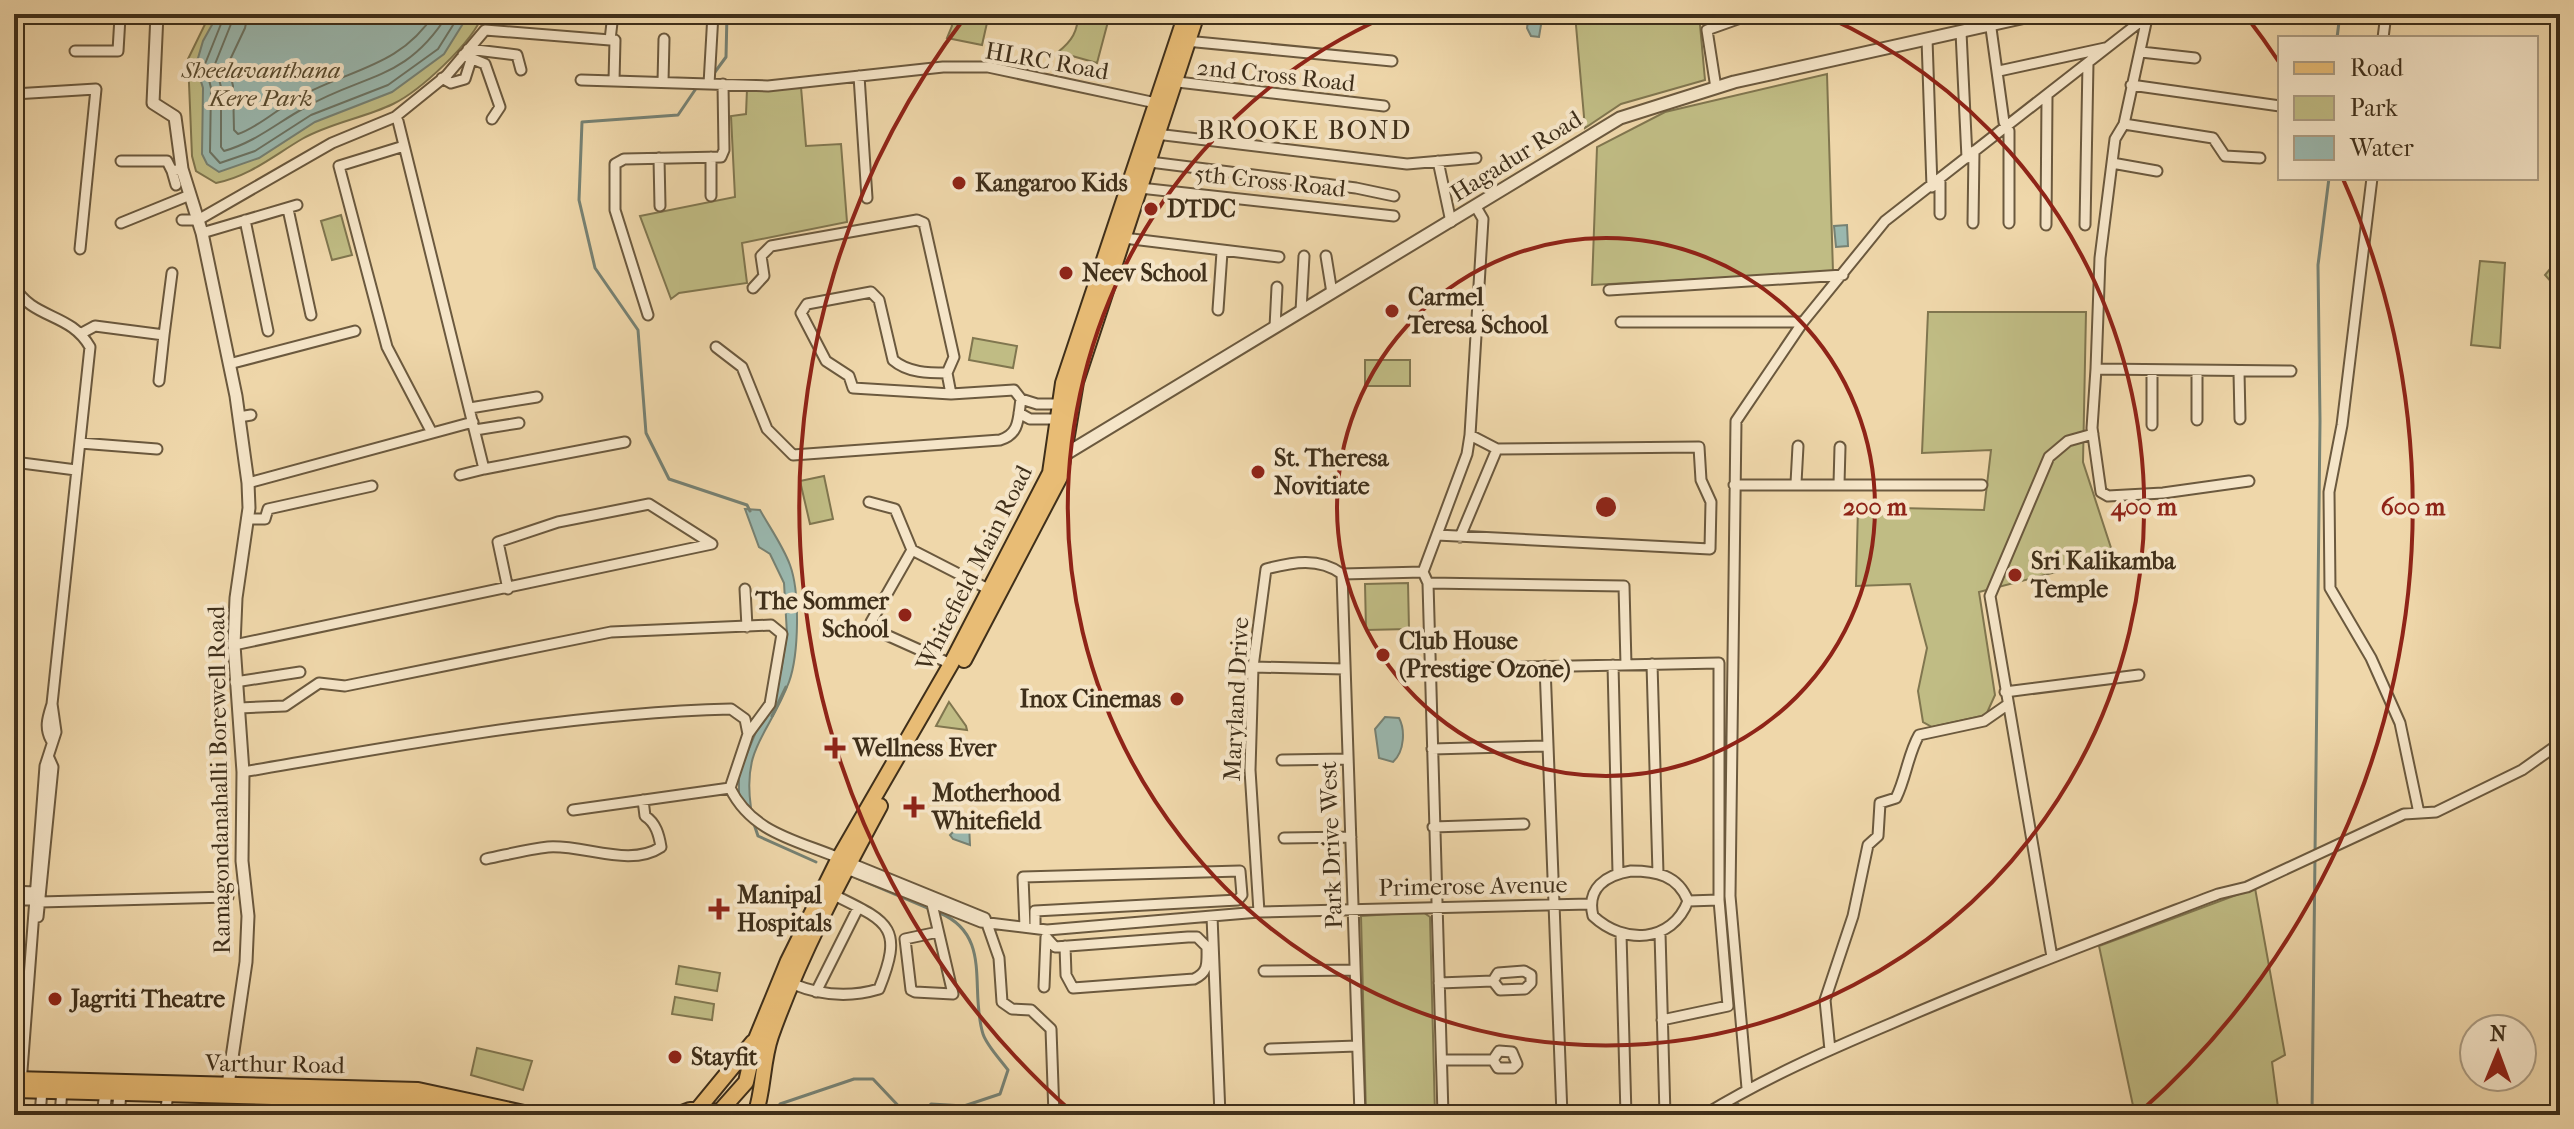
<svg xmlns="http://www.w3.org/2000/svg" width="2574" height="1129" font-family="'IM FELL French Canon',serif">
	<style>
		.green { fill: #c0bc84; stroke: #80764f; stroke-width: 2 }
		.water { fill: #9ab8af; stroke: #768173; stroke-width: 2 }
		.lines { fill: none; stroke-linecap: round; stroke-linejoin: round }
		.shore { stroke: #6c7464; stroke-width: 2 }
		.stream { stroke: #768173; stroke-width: 3 }
		.minor-casing { stroke: #6b593e; stroke-width: 13 }
		.tertiary-casing { stroke: #6b593e; stroke-width: 15 }
		.primary-casing { stroke: #3f2f1a; stroke-width: 18 }
		.minor { stroke: #f5e5c8; stroke-width: 9 }
		.tertiary { stroke: #f5e5c8; stroke-width: 11 }
		.primary { stroke: #e8bc75; stroke-width: 14 }
		.ring { fill: none; stroke: #8f2418; stroke-width: 4 }
		.poi-dot { fill: #8f2418; stroke: #f5e5c8; stroke-width: 3 }
		.labels { text-anchor: middle; dominant-baseline: central; stroke-width: 8; stroke-linejoin: round; paint-order: stroke }
		.street-label { font-size: 24px; fill: #3f2f1a; stroke: #f5e5c8 }
		.park-label { font-size: 24px; font-style: italic; fill: #594b2f; stroke: #f5e5c8 }
		.poi-label { font-size: 24px; font-weight: bold; fill: #3f2f1a; stroke: #f5e5c8; text-anchor: start }
		.neighbourhood-label { font-size: 26px; letter-spacing: 2px; fill: #3f2f1a; stroke: #f5e5c8 }
		.centre { fill: #8f2418; stroke: #f5e5c8; stroke-width: 4 }
		.ring-label { font-size: 24px; text-anchor: middle; font-weight: bold; fill: #8f2418; stroke: #f5e5c8; stroke-width: 8; stroke-linejoin: round; paint-order: stroke }
	</style>
	<rect width="100%" height="100%" fill="#efd7aa"/>
	<filter id="stains"><feTurbulence type="fractalNoise" baseFrequency=".0025" numOctaves="4"/><feColorMatrix values="0 0 0 0 .2 0 0 0 0 .09 0 0 0 0 .02 0 0 0 .5 -.17"/></filter>
	<radialGradient id="worn" r=".72"><stop offset=".6" stop-color="#630" stop-opacity="0"/><stop offset="1" stop-color="#630" stop-opacity=".3"/></radialGradient>
	<!-- green -->
	<path class="green" d="M210,14h273c-10,28 -63,77 -90,90 -29,14 -63,19 -91,35 -29,17 -52,37 -86,44l-20,-12 -4,-15 -4,-97z
		M950,14h39l-7,31 -35,-7 5,-12z
		M1078,14h32l-13,49 -39,-11c14,-11 20,-21 20,-38z
		M1575,14h124l6,66 -84,24 -36,24z
		M1827,74l6,198 -241,13 5,-138 68,-35z
		M801,87l5,59 35,-2 6,78 -105,21 5,40 -68,10 -8,6 -31,-83 95,-19 -4,-81 15,-2 1,-25z
		M341,215l11,40 -20,5 -11,-39z
		M2560,257v30l-5,-1 -10,-11z
		M2480,261l25,2 -5,85 -29,-3z
		M1928,312h158l-3,150 31,95 -135,35 16,103 -9,20 -54,12 -9,-5 -5,-31 9,-43 -17,-64 -54,2 2,-79 126,3 7,-60 -69,3z
		M973,338l44,8 -4,22 -44,-8z
		M1365,360h45v26h-45z
		M824,476l9,43 -23,5 -10,-43z
		M1408,583l1,46 -43,1 -1,-46z
		M949,702l17,24 1,4 -31,-4z
		M2255,888l30,167 -13,7 7,53h-144l-36,-169z
		M1423,912l7,5 5,198h-69l-5,-199z
		M679,966l41,7 -3,18 -41,-7z
		M675,997l39,7 -2,16 -40,-6z
		M477,1048l55,13 -9,29 -52,-15z"/>
	<!-- water -->
	<path class="water" d="M218,14h251l-25,40 -52,38 -77,30 -56,36 -40,14 -12,-8 -5,-10 1,-66 -7,-23 7,-24z
		M1529,14l13,5 -3,18 -8,-1 -4,-8z
		M1847,225l1,21 -12,1 -2,-21z
		M745,509l15,1c10,18 23,36 30,55 10,27 9,89 -1,117 -20,53 -47,64 -38,126l-12,-10v-25l42,-102 6,-37 -3,-51 -14,-29 -11,-7z
		M1385,717l14,1c6,11 6,33 -6,44l-14,-4 -4,-29z
		M969,824l1,21 -17,-6 -3,-4 8,-8z"/>
	<g class="lines">
		<!-- shore -->
		<path class="shore" d="M225,14l-20,50 6,24 -1,64 10,11 35,-12 56,-36 77,-30 50,-36 22,-35
			M235,14l-20,50 6,23v60l3,4c32,-9 54,-29 82,-44 60,-34 100,-26 142,-93
			M248,14l-3,14 -17,36 5,22 1,44 4,4c23,-8 41,-27 63,-38 50,-27 100,-30 133,-82"/>
		<!-- stream -->
		<path class="stream" d="M2337,38l3,-24
			M715,72l11,-15 1,-43
			M695,90l-17,25 -96,7 -3,78 16,68 43,62 8,103 23,46 78,26 3,6
			M772,716l14,-29
			M754,824l4,12 58,26
			M857,878l73,31
			M780,1104l74,-25h19l34,36
			M921,1115l10,-11 33,2 36,-12 8,-24c-8,-11 -21,-24 -25,-36 -14,-45 10,-98 -43,-121
			M1721,1115l17,-11
			M2312,1115l8,-694 -2,-156 11,-87"/>
		<defs>
			<path id="minor" d="M613,14l-3,26h5l-1,41 154,5 175,-19h45l168,36
				M1989,14l15,108 5,9v92
				M14,18v-4
				M2147,18l-23,106 89,14 12,18 35,2
				M1961,32l6,126
				M2383,38l3,-24
				M1927,39l5,148
				M1186,41l206,20
				M468,49l49,6 4,15
				M75,51h43l2,-34 -32,-3
				M2141,52l54,6
				M463,55l22,9 15,43 -8,12
				M1999,71l106,-23
				M859,76l8,122
				M442,78l9,5 14,-4 6,-19
				M581,80l33,1
				M1169,81l215,25
				M663,82l1,-43
				M709,84l4,-70
				M2131,85l149,21
				M1716,88l-9,-58 45,-16
				M14,94l82,-5 -16,160
				M398,121l86,348 141,-27
				M2124,124l-9,15 -15,119 -4,111 195,2
				M1156,134l251,30 69,-6
				M404,146l-65,20 48,181 44,84
				M659,158l1,48
				M121,161h46l5,10 10,-2
				M1438,161l13,61
				M1150,162l206,26 38,8
				M2112,163l45,8
				M172,171l4,14
				M2372,178l-30,247 -13,67 1,96 41,70 29,65 19,90
				M1140,188l254,28
				M711,196v-39
				M288,209l23,106
				M1940,214v-35
				M182,220h16l134,-77 63,-26 52,-42 38,-45 125,10
				M245,220l23,111
				M121,223l69,-28
				M1973,223l1,-72
				M2046,225l1,-128
				M2085,225l3,-162
				M202,233l95,-28
				M1124,238l155,19
				M1326,256l6,37
				M14,286c19,34 56,26 76,61l-38,357c-4,13 -8,23 -1,36
				M1609,290l234,-15
				M1218,310l4,-58
				M1301,311l3,-55
				M648,315l-33,-105v-46l9,-5 97,-2 3,-7 -1,-66
				M1621,322h182
				M1275,327l2,-40
				M82,333l13,-7 69,9 8,-62
				M716,347l26,20 25,62 26,26 207,-15c20,-6 18,-22 21,-41l-7,-9 -63,4 -4,-21 7,-16 -30,-134 -7,-3 -146,26 -10,10 3,20 -11,12
				M229,364l126,-33
				M2096,369l-4,59 9,64 7,4 55,-3 86,-12
				M2152,372v53
				M2197,372v48
				M2239,372l1,47
				M947,373c-18,0 -39,0 -54,-13l-14,-60 -8,-8 -64,12 -6,9 25,48 23,15 4,12 98,6
				M159,381l5,-46
				M1021,399l16,5h22
				M470,408l67,-11
				M1019,413l11,6h27
				M239,417l12,-2
				M475,430l44,-7
				M80,443l77,6
				M14,462l62,8
				M460,475l24,-6
				M248,483l225,-61
				M1796,483l2,-37
				M1839,484l1,-37
				M1734,485h248
				M869,502l26,7 17,41
				M247,519h18l3,-10 104,-23
				M1437,535l273,14 1,-47 -10,-22 -2,-33 -202,2 -27,-14
				M1460,537l37,-88
				M1342,574l18,541
				M1342,574l81,-2
				M1428,583l196,3 2,79
				M745,589l2,38
				M234,645l478,-101 -63,-40 -91,18 -60,20 10,47
				M951,664l-78,-35 -2,-7 41,-72 78,40
				M1652,664l6,209
				M1613,665l5,208
				M1545,666l17,449
				M1253,667l92,2
				M1430,669l289,-6v237l-31,1
				M235,682l65,-10
				M2005,692l134,-17
				M239,708l46,-2 34,-23 26,3 266,-54 160,-7 11,9 -12,70 -22,30
				M1432,749l116,-3
				M1282,760l66,-1
				M243,772c158,-27 327,-59 488,-63l14,10 3,15 -18,54c22,45 66,52 109,70
				M573,810l157,-22
				M1433,827l91,-3
				M1284,838l67,-1
				M486,859c20,-4 42,-10 62,-12 35,-3 82,21 113,0 -2,-12 -5,-24 -16,-31l-2,-16
				M850,863l135,55 14,40 3,44 10,7 19,1 20,19 3,86
				M847,869l134,53 66,8 212,-18 331,-8
				M1631,871c25,0 47,4 57,30 -16,42 -64,44 -95,15 -7,-28 13,-41 38,-45z
				M14,891l20,1
				M14,900h19
				M40,902l188,-5
				M932,904l21,90 -38,-2 -4,-2 -6,-51 33,-7
				M1259,912l-9,-142 3,-103 13,-98c27,-7 53,-12 76,5
				M1212,916l8,199
				M38,917l15,-150 -4,-9
				M1025,927l-2,-50 217,-6 2,24 -4,5 -203,11v17
				M1660,933l5,182
				M1621,934l5,181
				M1046,937l9,10 133,-10h9l10,10c0,16 2,25 -13,32l-121,9 -7,-13 -1,-29
				M2052,957l-62,-361 59,-139 19,-16 25,-7
				M1264,971l91,-1
				M1439,983l54,-2 5,-8 26,-2 7,4v8l-6,6 -25,1 -7,-9
				M793,984c29,12 56,14 86,5 25,-62 10,-67 -45,-94
				M1044,987l2,-50
				M816,992l42,-84
				M1662,1020l66,-14 -9,-106
				M1270,1049l87,-3
				M1830,1050l-5,-50 28,-84 15,-71 10,-9 2,-33 16,-5c10,-20 12,-44 23,-63l65,-14 23,-16
				M1442,1060h51l6,-9 13,1 5,12 -4,4h-15l-5,-8
				M21,1084l24,-318 11,-34 -4,-28
				M1747,1088l-17,-192 6,-475 67,-99 82,-101 265,-207
				M40,1115l2,-25
				M60,1115l2,-25
				M165,1115l3,-21
				M361,1115l3,-15
				M1443,1115l-15,-532 -5,-11 44,-118 3,-19 13,-216 -7,-12
				M1704,1115c59,-36 122,-64 186,-91 108,-47 218,-88 328,-130l29,-7 157,-73 32,-2 86,-42 38,-27"/>
			<path id="tertiary" d="M157,14l-4,89 22,14 7,52 20,64 34,163 12,87 1,25 -13,90 -2,47 9,127 -1,89 6,55 -2,46 -18,123
				M1064,455l556,-337 114,-36 305,-68
				M103,1115l3,-23
				M118,1115l2,-22"/>
			<path id="primary" d="M964,660l96,-183 16,-95 121,-368
				M14,1079l404,11 115,25
				M14,1090l403,11 70,14
				M698,1109l55,-67
				M677,1115l13,-5h16
				M712,1115l10,-6 24,-27 10,-43 32,-78 51,-103 112,-194 99,-191 13,-90 123,-369
				M755,1115c9,-25 7,-53 16,-79 28,-79 69,-156 109,-230"/>
		</defs>
		<!-- minor casing -->
		<use href="#minor" class="minor-casing"/>
		<!-- tertiary casing -->
		<use href="#tertiary" class="tertiary-casing"/>
		<!-- primary casing -->
		<use href="#primary" class="primary-casing"/>
		<!-- minor -->
		<use href="#minor" class="minor"/>
		<!-- tertiary -->
		<use href="#tertiary" class="tertiary"/>
		<!-- primary -->
		<use href="#primary" class="primary"/>
	</g>
	<!-- distance rings -->
	<g class="ring">
		<circle cx="1606" cy="507" r="269"/>
		<path d="M1825 16A538 538 0 1 1 1387 16"/>
		<path d="M1071 1111A807 807 0 0 1 966 16M2246 16A807 807 0 0 1 2279 62M2343 179A807 807 0 0 1 2141 1111"/>
	</g>
	<!-- markers -->
	<g class="poi-dot">
		<circle cx="959" cy="183" r="8"/>
		<circle cx="1151" cy="209" r="8"/>
		<circle cx="1066" cy="273" r="8"/>
		<circle cx="1392" cy="311" r="8"/>
		<circle cx="1258" cy="472" r="8"/>
		<circle cx="2015" cy="575" r="8"/>
		<circle cx="905" cy="615" r="8"/>
		<circle cx="1383" cy="655" r="8"/>
		<circle cx="1177" cy="699" r="8"/>
		<path d="M831 736h8v8h8v8h-8v8h-8v-8h-8v-8h8z"/>
		<path d="M910 795h8v8h8v8h-8v8h-8v-8h-8v-8h8z"/>
		<path d="M715 897h8v8h8v8h-8v8h-8v-8h-8v-8h8z"/>
		<circle cx="55" cy="999" r="8"/>
		<circle cx="675" cy="1057" r="8"/>
	</g>
	<g class="labels">
		<!-- street labels -->
		<g class="street-label">
			<text transform="translate(1047 61) rotate(10)">HLRC Road</text>
			<text transform="translate(1276 75) rotate(6)">2nd Cross Road</text>
			<text transform="translate(1516 156) rotate(-32)">Hagadur Road</text>
			<text transform="translate(1270 181) rotate(6)">5th Cross Road</text>
			<text transform="translate(974 568) rotate(-63)">Whitefield Main Road</text>
			<text transform="translate(1236 699) rotate(-87)">Maryland Drive</text>
			<text transform="translate(219 780) rotate(-91)">Ramagondanahalli Borewell Road</text>
			<text transform="translate(1331 845) rotate(-92)">Park Drive West</text>
			<text transform="translate(1473 886) rotate(-1)">Primerose Avenue</text>
			<text transform="translate(275 1064) rotate(1)">Varthur Road</text>
		</g>
		<!-- park labels -->
		<g class="park-label">
			<text x="261" y="70">Sheelavanthana<tspan x="261" dy="28">Kere Park</tspan></text>
		</g>
		<!-- poi labels -->
		<g class="poi-label">
			<text x="975" y="183">Kangaroo Kids</text>
			<text x="1167" y="209">DTDC</text>
			<text x="1082" y="273">Neev School</text>
			<text x="1408" y="297">Carmel<tspan x="1408" dy="28">Teresa School</tspan></text>
			<text x="1274" y="458">St. Theresa<tspan x="1274" dy="28">Novitiate</tspan></text>
			<text x="2031" y="561">Sri Kalikamba<tspan x="2031" dy="28">Temple</tspan></text>
			<text x="889" y="601" text-anchor="end">The Sommer<tspan x="889" dy="28">School</tspan></text>
			<text x="1399" y="641">Club House<tspan x="1399" dy="28">(Prestige Ozone)</tspan></text>
			<text x="1161" y="699" text-anchor="end">Inox Cinemas</text>
			<text x="853" y="748">Wellness Ever</text>
			<text x="932" y="793">Motherhood<tspan x="932" dy="28">Whitefield</tspan></text>
			<text x="737" y="895">Manipal<tspan x="737" dy="28">Hospitals</tspan></text>
			<text x="71" y="999">Jagriti Theatre</text>
			<text x="691" y="1057">Stayfit</text>
		</g>
		<!-- neighbourhood labels -->
		<g class="neighbourhood-label">
			<text x="1305" y="130">BROOKE BOND</text>
		</g>
	</g>
	<circle cx="1606" cy="507" r="12" class="centre"/>
	<g class="ring-label">
		<text x="1875" y="515">200 m</text>
		<text x="2144" y="515">400 m</text>
		<text x="2413" y="515">600 m</text>
	</g>
	<!-- margin -->
	<rect width="2574" height="1129" fill="none" stroke="#efd7aa" stroke-width="48"/>
	<rect x="16" y="16" width="2542" height="1097" fill="none" stroke="#3f2f1a" stroke-width="4"/>
	<rect x="24" y="24" width="2526" height="1081" fill="none" stroke="#3f2f1a" stroke-width="2"/>
	<!-- legend -->
	<rect x="2278" y="36" width="260" height="144" fill="#f5e5c8" stroke="#ac9c82" stroke-width="2"/>
	<rect x="2294" y="62" width="40" height="12" fill="#e8bc75" stroke="#ac9c82" stroke-width="2"/>
	<text x="2350" y="76" font-size="24" fill="#3f2f1a">Road</text>
	<rect x="2294" y="96" width="40" height="24" fill="#c0bc84" stroke="#ac9c82" stroke-width="2"/>
	<text x="2350" y="116" font-size="24" fill="#3f2f1a">Park</text>
	<rect x="2294" y="136" width="40" height="24" fill="#9ab8af" stroke="#ac9c82" stroke-width="2"/>
	<text x="2350" y="156" font-size="24" fill="#3f2f1a">Water</text>
	<!-- north arrow -->
	<g transform="translate(2498 1053) rotate(1)"><circle r="38" fill="#f5e5c8" stroke="#ac9c82" stroke-width="2"/>
	<path d="M0-6L14 30L0 20L-14 30Z" fill="#8f2418"/>
	<text y="-12" font-size="22" font-weight="bold" text-anchor="middle" fill="#3f2f1a">N</text>
	</g>
	<rect width="100%" height="100%" filter="url(#stains)"/>
	<rect width="100%" height="100%" fill="url(#worn)"/>
</svg>
